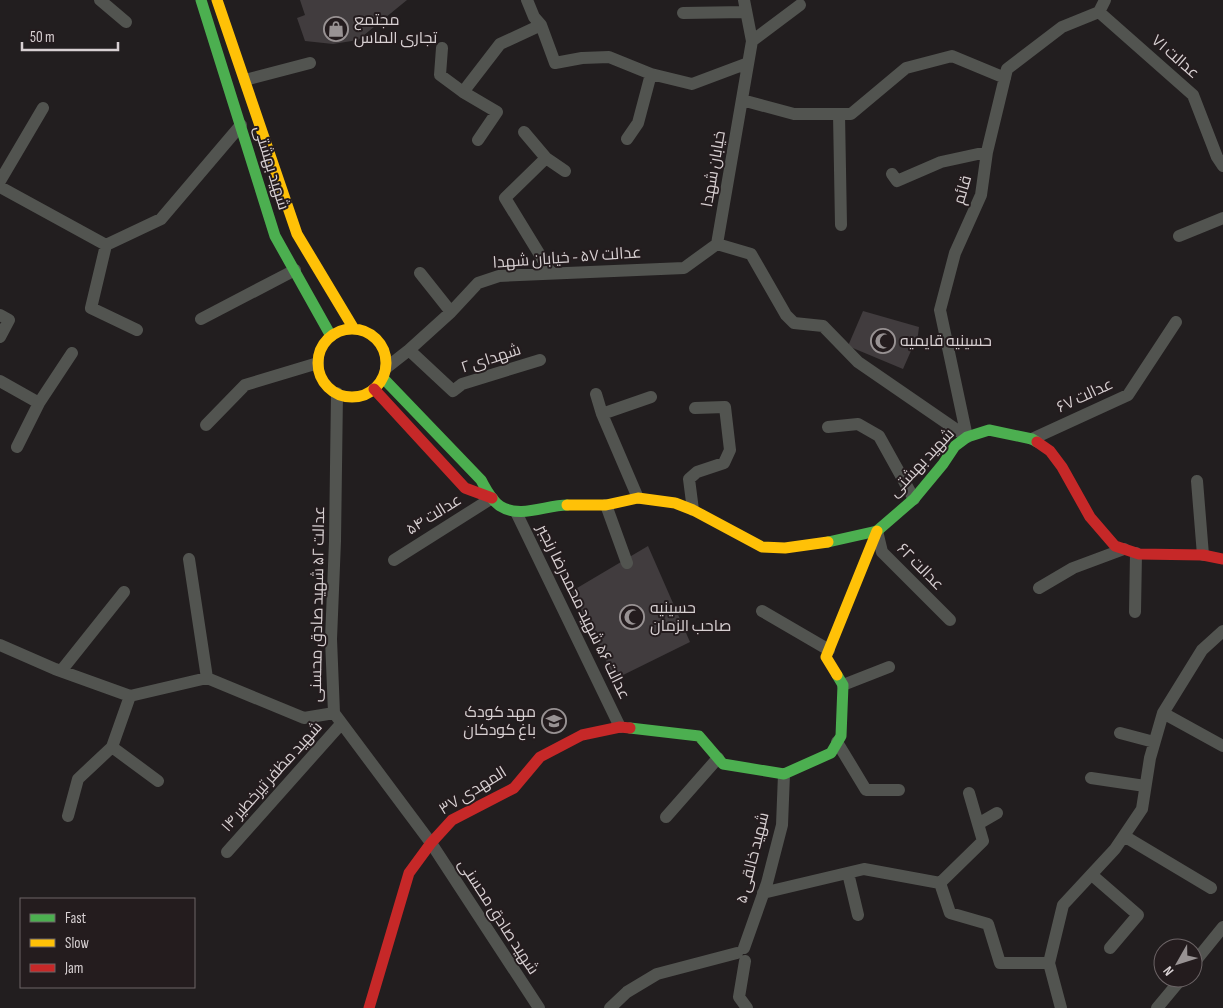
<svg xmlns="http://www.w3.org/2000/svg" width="1223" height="1008" font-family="'Sofia Sans Condensed',Cairo,sans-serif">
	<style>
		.building { fill: #413c3e }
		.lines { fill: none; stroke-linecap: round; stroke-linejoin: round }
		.street { stroke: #525450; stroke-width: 12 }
		.fast { stroke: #4caf50; stroke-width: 11 }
		.slow { stroke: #ffc107; stroke-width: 11 }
		.jam { stroke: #c62828; stroke-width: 11 }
		.labels { text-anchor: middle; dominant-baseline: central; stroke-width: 4; stroke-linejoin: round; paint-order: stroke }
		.poi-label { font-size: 16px; fill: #d7d0d2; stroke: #241c1e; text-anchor: start }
		.street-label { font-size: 16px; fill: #d7d0d2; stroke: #241c1e }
	</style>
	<rect width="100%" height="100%" fill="#221e1f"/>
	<!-- building -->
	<path class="building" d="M300,0h107l-49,40 -25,4 -28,-3 -8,-23 8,-3z
		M863,311l56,16 -1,8 -15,34 -55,-23z
		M648,546l42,96 -75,37 -43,-88z"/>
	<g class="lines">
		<!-- street -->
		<path class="street" d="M100,0l26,22
			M527,0l7,17 7,8
			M1099,12l94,83 24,62 6,9
			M683,13l63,-1
			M752,41l48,-36
			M442,48l-2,27 23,17 37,-48 41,-19 14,38 27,-5 27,-1 42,17 41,10 56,-21
			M245,80l65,-17
			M463,92l34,20 -19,28
			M742,100l52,14h57l55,-46 46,-12 53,22
			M839,114l2,111
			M524,132l22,26 -41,40 46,75
			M627,139l11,-16 13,-49
			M546,158l19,13
			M892,174l5,7 44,-19 46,-10
			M0,181l43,-73
			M0,187l106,58
			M1179,236l44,-18
			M717,244l34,10 35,61 8,8 29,3 35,36 109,75
			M717,244l35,-203 -8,-41
			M106,245l55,-26 80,-94
			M106,245l-15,63 46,22
			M420,273l31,39
			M0,315l9,5 -9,17
			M201,319l94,-49
			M409,350l44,41 9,-7 78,-24
			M386,368l23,-18 42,-38 27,-29 21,-7 185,-8 33,-24
			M0,381l39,22
			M337,393l-2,148 -4,98 3,74 97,130 108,165
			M596,394l6,20 36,84
			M602,414l49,-17
			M206,425l39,-40 73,-22
			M828,427l30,-3 21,12 35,63
			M967,437l-27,-127 15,-57 26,-58 6,-43 20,-83 55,-42 37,-15 6,-12
			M1032,439l96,-44 48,-73
			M17,447l22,-44 33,-50
			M1197,481l6,74
			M606,505l21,58
			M693,510l-4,-31 8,-7 27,-9 6,-13 -5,-43 -30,1
			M516,512l104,215
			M877,531l5,21 68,68
			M189,559l18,119
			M394,560l98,-62
			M1039,588l34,-20 51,-19
			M762,611l67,39
			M1135,612l1,-59
			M0,645l55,24 75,27 77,-18 97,40 30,-5
			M61,671l63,-79
			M843,685l46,-18
			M1163,713l60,33
			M1120,733l34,9
			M837,742l29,48h33
			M112,747l46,34
			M1091,778l54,8
			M68,816l10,-37 34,-32 18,-51
			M666,817l52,-59
			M978,824l19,-11
			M1124,836l87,52
			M227,852l114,-128
			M848,873l10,42
			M1092,875l46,40 -28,33
			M940,883l43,-42 -14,-48
			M763,893l101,-24 76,14 10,30 38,11 12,39h49
			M744,948l23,-65 15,-58 2,-51
			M745,961l-6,36 8,11
			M1193,964l30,-37
			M610,1008l17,-16 30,-18 80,-21
			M1061,1008l-12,-45 14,-58 52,-56 27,-40 8,-51 13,-45 39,-63 21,-19
			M1157,1008l25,-30"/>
		<!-- fast -->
		<path class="fast" d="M201,0l74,236 56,100
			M383,378l98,102c5,9 10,20 19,26 20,13 46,-1 67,-1
			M828,542l49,-11 37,-32 29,-35 12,-18 12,-9 22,-7 43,9 5,3
			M630,728l69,8 24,28 61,10 47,-21 10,-17 2,-51 -6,-10"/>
		<!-- slow -->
		<path class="slow" d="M217,0l80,234 57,95
			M318 363a34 34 0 1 1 68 0a34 34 0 1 1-68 0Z
			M567,505h39l32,-7 37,5 18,7 69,37 23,1 43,-6
			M837,675l-11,-18 51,-126"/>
		<!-- jam -->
		<path class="jam" d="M374,389l91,99 27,10
			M1037,442l13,9 12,16 28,50 25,29 24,8 64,1 20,4
			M369,1008l40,-135 22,-30 21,-23 62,-32 26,-31 42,-22 38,-8 10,1"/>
	</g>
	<!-- icons -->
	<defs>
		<symbol id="shop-ring" viewBox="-11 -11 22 22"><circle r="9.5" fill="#241c1e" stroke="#989293" stroke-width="1.5"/><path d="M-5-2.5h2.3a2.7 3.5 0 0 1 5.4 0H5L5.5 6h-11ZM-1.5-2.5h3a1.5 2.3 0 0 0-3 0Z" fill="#989293"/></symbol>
		<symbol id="mosque-ring" viewBox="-11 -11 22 22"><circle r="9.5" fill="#241c1e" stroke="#989293" stroke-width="1.5"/><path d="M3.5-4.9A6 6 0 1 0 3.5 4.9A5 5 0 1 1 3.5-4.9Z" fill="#989293"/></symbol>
		<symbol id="school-ring" viewBox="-11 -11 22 22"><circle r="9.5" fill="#241c1e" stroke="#989293" stroke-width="1.5"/><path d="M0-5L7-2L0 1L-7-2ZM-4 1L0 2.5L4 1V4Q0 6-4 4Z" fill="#989293"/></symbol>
	</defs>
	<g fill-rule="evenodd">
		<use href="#shop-ring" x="322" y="15" width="28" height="28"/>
		<use href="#mosque-ring" x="869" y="327" width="28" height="28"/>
		<use href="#mosque-ring" x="618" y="603" width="28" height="28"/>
		<use href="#school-ring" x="540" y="707" width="28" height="28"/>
	</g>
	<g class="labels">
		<!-- poi labels -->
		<g class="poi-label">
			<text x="354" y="20">مجتمع<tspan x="354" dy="18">تجاری الماس</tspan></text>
			<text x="900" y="341">حسینیه قایمیه</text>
			<text x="650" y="608">حسینیه<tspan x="650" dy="18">صاحب الزمان</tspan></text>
			<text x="536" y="712" text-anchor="end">مهد کودک<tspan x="536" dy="18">باغ کودکان</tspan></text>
		</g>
		<!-- street labels -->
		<g class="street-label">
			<text transform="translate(1175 57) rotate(41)">عدالت ۷۱</text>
			<text transform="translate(271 168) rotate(73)">شهید بهشتی</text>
			<text transform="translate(714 169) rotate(-80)">خیابان شهدا</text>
			<text transform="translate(963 190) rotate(-74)">قائم</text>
			<text transform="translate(567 258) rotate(-4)">عدالت ۵۷ - خیابان شهدا</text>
			<text transform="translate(491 359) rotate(-18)">شهدای ۲</text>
			<text transform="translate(1085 396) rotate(-25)">عدالت ۶۷</text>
			<text transform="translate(922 463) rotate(-47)">شهید بهشتی</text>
			<text transform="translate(434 515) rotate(-32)">عدالت ۵۴</text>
			<text transform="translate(920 567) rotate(45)">عدالت ۶۲</text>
			<text transform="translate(318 604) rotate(-89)">عدالت ۵۲ شهید صادق محسنی</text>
			<text transform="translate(583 612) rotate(64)">عدالت ۵۶ شهید محمدرضا رنجبر</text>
			<text transform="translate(272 777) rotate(-48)">شهید مظفر تیرخطیر ۱۴</text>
			<text transform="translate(473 791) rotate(-32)">المهدی ۳۷</text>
			<text transform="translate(753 858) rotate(-76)">شهید خالقی ۵</text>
			<text transform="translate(498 917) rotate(57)">شهید صادق محسنی</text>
		</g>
	</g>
	<!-- legend -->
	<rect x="20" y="898" width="175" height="90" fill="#241c1e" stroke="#6c6466"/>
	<rect x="30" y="914" width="25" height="8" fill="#4caf50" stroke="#6c6466"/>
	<text x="65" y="923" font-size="15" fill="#d7d0d2">Fast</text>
	<rect x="30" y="939" width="25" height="8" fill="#ffc107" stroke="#6c6466"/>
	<text x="65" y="948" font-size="15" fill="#d7d0d2">Slow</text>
	<rect x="30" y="964" width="25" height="8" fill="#c62828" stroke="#6c6466"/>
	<text x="65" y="973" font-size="15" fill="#d7d0d2">Jam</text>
	<!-- north arrow -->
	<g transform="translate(1178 963) rotate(231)"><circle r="24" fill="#241c1e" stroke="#6c6466"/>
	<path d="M0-4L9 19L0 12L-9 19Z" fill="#989293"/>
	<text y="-8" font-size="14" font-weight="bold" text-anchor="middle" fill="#d7d0d2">N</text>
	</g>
	<!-- scale -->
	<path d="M22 42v8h96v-8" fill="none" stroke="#d7d0d2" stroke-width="2.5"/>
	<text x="30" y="42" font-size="15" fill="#d7d0d2" stroke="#241c1e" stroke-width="4" paint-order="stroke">50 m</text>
</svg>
